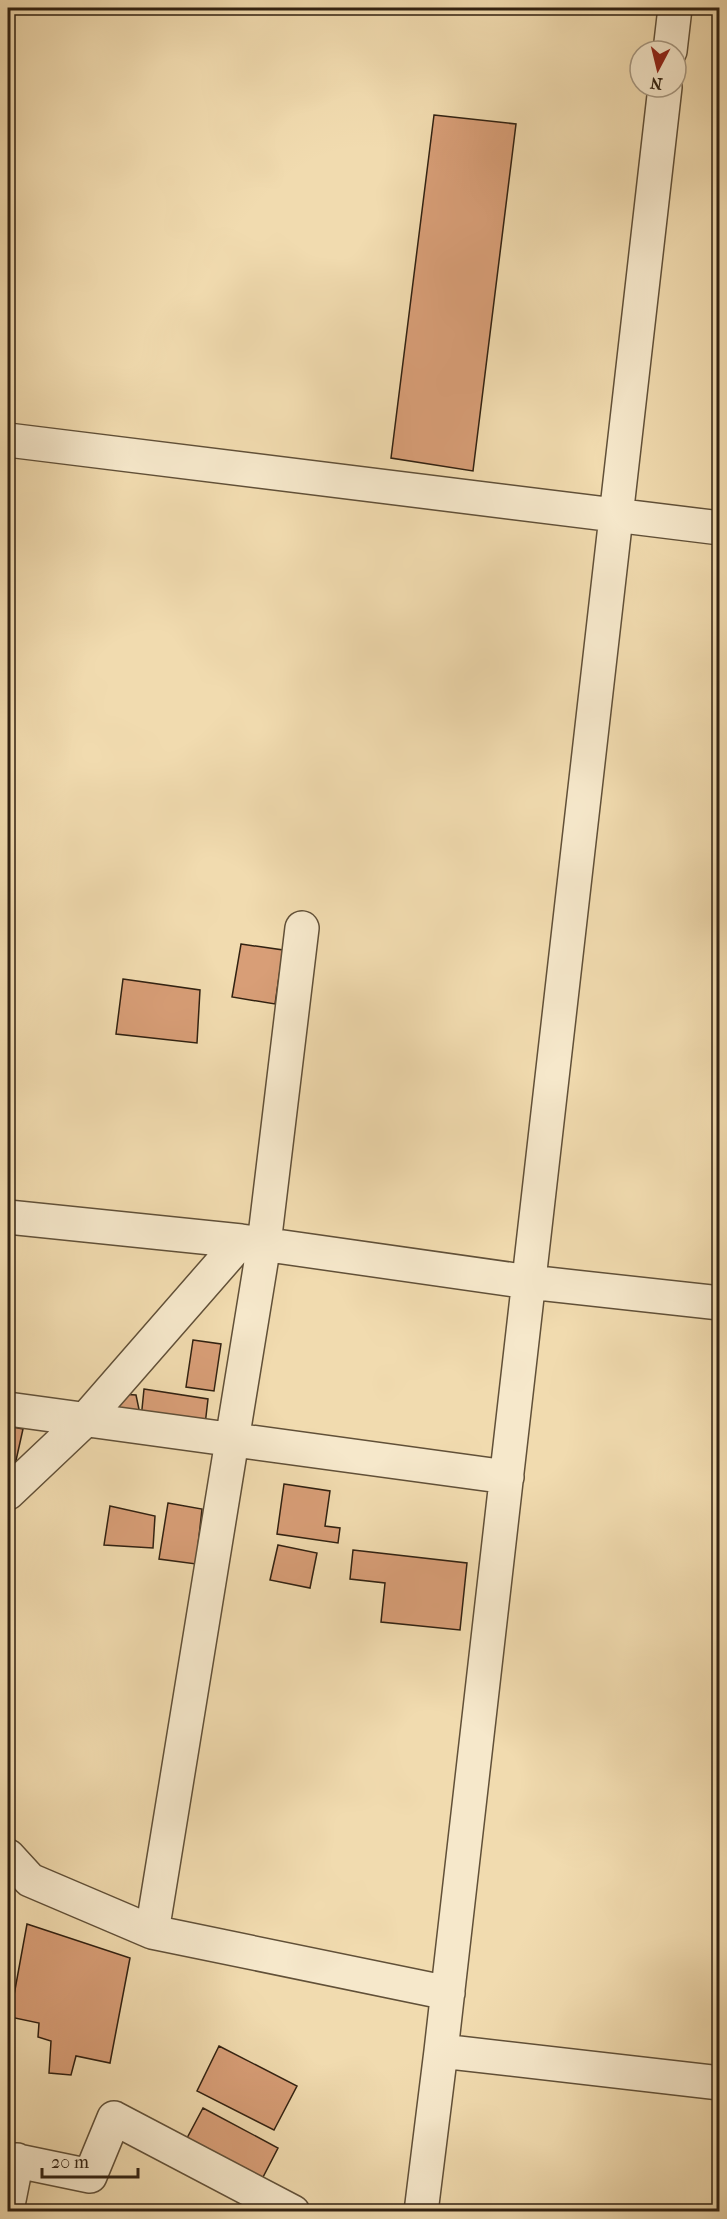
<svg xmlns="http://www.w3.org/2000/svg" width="727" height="2219" font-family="'IM FELL French Canon',serif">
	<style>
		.building { fill: #d89e77; stroke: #312111; stroke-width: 1.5 }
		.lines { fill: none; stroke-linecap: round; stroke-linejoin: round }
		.minor-casing { stroke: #615038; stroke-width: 36 }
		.minor { stroke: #f6e8cb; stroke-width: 33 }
	</style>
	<rect width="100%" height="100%" fill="#f1dbaf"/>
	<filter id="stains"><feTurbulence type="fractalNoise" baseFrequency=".00333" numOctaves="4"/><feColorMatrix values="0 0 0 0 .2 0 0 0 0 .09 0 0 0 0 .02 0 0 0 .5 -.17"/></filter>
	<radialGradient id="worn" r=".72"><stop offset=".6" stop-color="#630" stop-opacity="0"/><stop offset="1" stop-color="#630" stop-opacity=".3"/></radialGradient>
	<!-- building -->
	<path class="building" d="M434,115l82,9 -43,347 -82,-13z
		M241,944l42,6 -8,54 -43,-7z
		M123,979l77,11 -3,53 -81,-9z
		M193,1340l28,4 -7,47 -28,-4z
		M144,1389l64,10 -3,26 -64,-6z
		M119,1394l17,1 5,24 -32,-3z
		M8,1426l15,3 -8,36 -7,-3z
		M284,1484l46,7 -5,35 15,2 -2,15 -61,-9z
		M168,1503l34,6 -6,55 -37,-5z
		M110,1506l45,10 -2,32 -49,-3z
		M278,1545l39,8 -7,35 -40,-8z
		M353,1550l114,13 -7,67 -79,-8 4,-39 -35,-4z
		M27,1924l103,34 -20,105 -34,-7 -5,19 -22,-2 2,-32 -13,-4 1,-14 -29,-6z
		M219,2046l78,40 -23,44 -77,-39z
		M203,2108l75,40 -17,33 -75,-41z"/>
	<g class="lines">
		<defs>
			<path id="minor" d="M670,51l5,-43
				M8,440l712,88
				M8,1217l233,24 288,41 191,21
				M8,1409l499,68
				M8,1493l76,-72 157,-180
				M8,1856l22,24 122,52 296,61
				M152,1932l112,-688 38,-316
				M441,2051l279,32
				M8,2159l82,17 24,-58 179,94
				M8,2205l9,-45
				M421,2212l20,-161 224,-1964"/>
		</defs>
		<!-- minor casing -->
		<use href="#minor" class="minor-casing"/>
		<!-- minor -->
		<use href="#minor" class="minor"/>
	</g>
	<!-- margin -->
	<rect width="727" height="2219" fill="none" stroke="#f1dbaf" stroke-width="30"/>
	<rect x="9" y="9" width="709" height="2201" fill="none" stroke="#312111" stroke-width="3"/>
	<rect x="15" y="15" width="697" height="2189" fill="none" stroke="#312111" stroke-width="1.5"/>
	<!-- north arrow -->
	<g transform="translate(658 69) rotate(187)"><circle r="28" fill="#f6e8cb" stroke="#a79881" stroke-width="1.5"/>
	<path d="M0-4.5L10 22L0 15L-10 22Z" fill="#8f2418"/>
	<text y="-9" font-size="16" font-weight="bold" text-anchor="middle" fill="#312111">N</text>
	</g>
	<!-- scale -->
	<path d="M42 2168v9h96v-9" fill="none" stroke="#312111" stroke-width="3"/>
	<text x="51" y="2168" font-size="18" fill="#312111" stroke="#f6e8cb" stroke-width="4.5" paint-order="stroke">20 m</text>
	<rect width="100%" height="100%" filter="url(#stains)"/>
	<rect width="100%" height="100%" fill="url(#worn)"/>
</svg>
